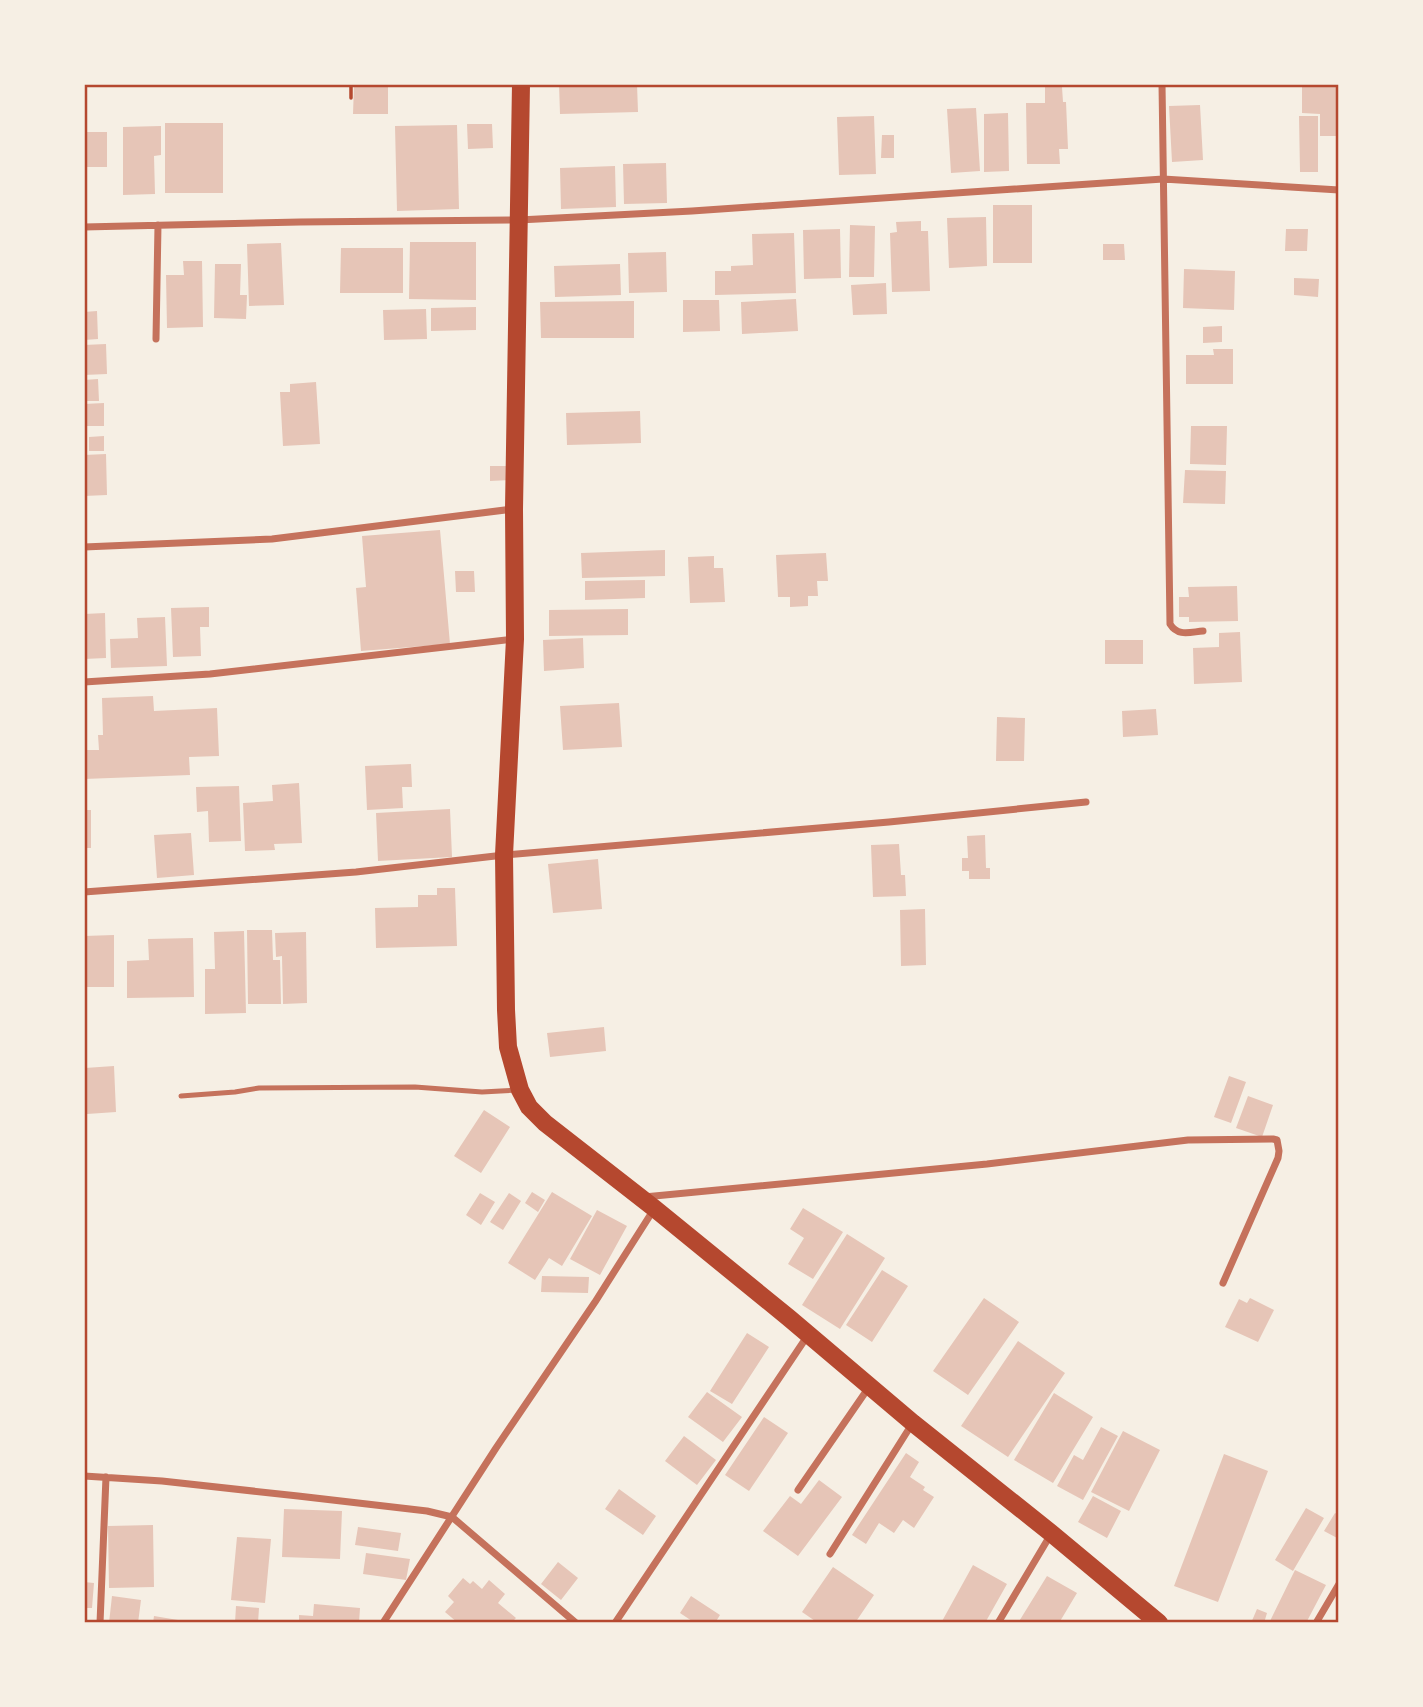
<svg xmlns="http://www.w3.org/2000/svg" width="1423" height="1707" font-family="Manrope,sans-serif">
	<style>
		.building { fill: #e6c5b7 }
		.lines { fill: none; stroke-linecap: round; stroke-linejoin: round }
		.path { stroke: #b5482f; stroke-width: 3.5 }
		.service { stroke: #c5725c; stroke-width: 5 }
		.minor { stroke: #c5725c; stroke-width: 7 }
		.primary { stroke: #b5482f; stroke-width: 18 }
		.neatline { fill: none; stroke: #b5482f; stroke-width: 2.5 }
	</style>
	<rect width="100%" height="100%" fill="#f6efe4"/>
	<!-- building -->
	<path class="building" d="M559,84h78l1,28 -78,2z
		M1302,84h37v52h-19v-22l-18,-1z
		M354,86h34v28h-35z
		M1045,87h17l1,15h3l2,47h-9l1,15h-33l-1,-61h19z
		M1200,105l3,55 -31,2 -3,-56z
		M976,108l4,63 -29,2 -4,-64z
		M1008,113l1,58 -25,1v-58z
		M874,116l2,58 -37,1 -2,-58z
		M1299,116h19v56h-18z
		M165,123h58v70h-58z
		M467,124h25l1,24 -25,1z
		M457,125l2,84 -62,2 -2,-85z
		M161,126v29l-7,1 1,38 -32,1v-68z
		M84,132h23v35h-23z
		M882,135h12v23h-13z
		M666,163l1,40 -43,1 -1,-40z
		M615,166l1,41 -55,2 -1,-41z
		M993,205h39v58h-39z
		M986,217l1,49 -38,2 -2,-50z
		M921,221v10h7l2,60 -38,1 -2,-59 7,-1 -1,-10z
		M850,225l25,1 -1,51h-25z
		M840,229l1,49 -37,1 -1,-49z
		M1286,229h22l-1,22h-22z
		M794,233l2,60 -81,2v-24h16v-5l22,-1 -1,-31z
		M410,242h66v58l-67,-1z
		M281,243l3,62 -35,1 -2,-62z
		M1103,244h21l1,16h-22z
		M341,248h62v45h-63z
		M666,252l1,40 -38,1 -1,-40z
		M183,261h19l1,66 -36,1 -1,-53h18z
		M215,264h26l-1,31h7l-1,24 -32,-1z
		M620,264l1,31 -66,2 -1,-31z
		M1184,269l51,2 -1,39 -51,-2z
		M1294,278l25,1 -1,18 -24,-2z
		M886,283l1,31 -34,1 -2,-30z
		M796,299l2,32 -56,3 -1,-32z
		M683,300h36l1,31 -37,1z
		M634,301v37h-93l-1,-36z
		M476,307v23l-45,1v-23z
		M426,309l1,30 -43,1 -1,-30z
		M97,311l1,28 -14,1v-28z
		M1222,326v16l-19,1v-16z
		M106,344l1,30 -23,1v-30z
		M1213,349h20v35h-47v-29h28z
		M98,379l1,22h-15v-21z
		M316,382l4,62 -37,2 -3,-54h10v-8z
		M104,403v23h-20v-22z
		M640,411l1,32 -74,2 -1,-32z
		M1191,426h36l-1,39 -36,-1z
		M104,436v15h-15v-14z
		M106,454l1,41 -23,1v-41z
		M490,466h20v14l-20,1z
		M1185,470l41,1 -1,33 -42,-1z
		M440,530l10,114 -89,7 -5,-63 10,-1 -4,-51z
		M665,550v26l-83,2 -1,-25z
		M826,553l2,28h-11l1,15h-10v10l-18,1v-10h-12l-2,-42z
		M714,556v12h9l2,34 -35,1 -2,-46z
		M455,571h19l1,21h-19z
		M645,580v18l-60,2v-19z
		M1237,586l1,35 -49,1v-5h-10v-20h10l-1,-10z
		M209,607v20h-9l1,29 -28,1 -2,-49z
		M628,609v26l-79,1v-26z
		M105,613l1,45 -22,1v-45z
		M165,617l2,49 -56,2 -1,-29 28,-1 -1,-20z
		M1240,632l2,50 -48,2 -1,-36 26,-1v-14z
		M583,638l1,30 -40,3 -1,-31z
		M1105,640h38v24h-38z
		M153,696l1,15 63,-3 2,48 -30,1 1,18 -106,4v-29h15l-1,-15h5l-1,-37z
		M619,703l3,44 -59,3 -3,-44z
		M1156,709l2,26 -35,2 -1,-26z
		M997,717l28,1 -1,43h-28z
		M411,764l1,23h-10l1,21 -36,2 -2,-44z
		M299,783l3,60 -28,1 1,6 -30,1 -2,-48 30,-2 -1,-16z
		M239,786l2,55 -32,1 -1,-31 -11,1 -1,-25z
		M450,809l2,48 -74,4 -2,-48z
		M84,810h7v38h-7z
		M191,833l3,42 -37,3 -3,-43z
		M985,835l1,33h4v11h-21v-8h-7v-13h6l-1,-22z
		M899,844l2,31h4l1,21 -33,1 -2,-52z
		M598,859l4,50 -49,4 -5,-49z
		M437,888h18l2,58 -81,2 -1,-40 43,-1v-12h19z
		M925,909l1,56 -25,1 -1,-56z
		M247,930h25l1,30h7l1,44h-33z
		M244,931l2,82 -41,1v-45h10l-1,-37z
		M306,932l1,71 -24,1 -1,-48 -6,1 -1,-24z
		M114,935v52h-30v-51z
		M193,938l1,59 -67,1v-37l22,-1 -1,-21z
		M604,1027l2,24 -56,6 -3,-24z
		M114,1066l2,46 -29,2 -2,-46z
		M1229,1076l17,6 -15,41 -17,-6z
		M1248,1096l25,9 -11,32 -26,-9z
		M484,1110l26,17 -29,46 -27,-17z
		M532,1192l13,8 -7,12 -13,-9z
		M552,1192l40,24 -30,50 -13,-8 -14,22 -27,-17z
		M480,1193l15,9 -14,23 -15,-10z
		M509,1193l12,8 -18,29 -13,-8z
		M803,1208l40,24 -30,47 -25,-15 16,-26 -14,-9z
		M597,1210l30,16 -27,49 -30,-16z
		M847,1234l38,24 -45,71 -38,-24z
		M882,1270l26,16 -36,56 -26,-17z
		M542,1276l47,1 -1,16 -47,-1z
		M984,1298l35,24 -51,73 -35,-24z
		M1250,1298l24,12 -16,32 -33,-15 14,-28 8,4z
		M747,1333l22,14 -37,57 -22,-13z
		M1018,1341l47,32 -57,84 -47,-31z
		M707,1392l35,25 -19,25 -35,-25z
		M1054,1393l39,24 -40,66 -39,-23z
		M764,1417l24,16 -39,58 -24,-16z
		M1101,1427l17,9 -35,64 -26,-14 17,-31 9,5z
		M1123,1431l37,19 -31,61 -38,-19z
		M684,1436l32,24 -19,25 -32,-24z
		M906,1453l13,9 -9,15 15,10 -2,3 11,7 -20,31 -11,-8 -9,13 -15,-10 -13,21 -14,-9z
		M1224,1454l44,17 -50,131 -44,-16z
		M819,1480l23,17 -44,59 -35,-25 27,-35 11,8z
		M619,1489l37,27 -13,19 -38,-26z
		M1093,1496l28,15 -14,27 -29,-16z
		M1306,1508l18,10 -31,53 -18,-11z
		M284,1509l58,2 -2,48 -58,-2z
		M1335,1513l4,2v24l-15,-8z
		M153,1525l1,62 -45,1 -1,-62z
		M358,1527l43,6 -3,18 -43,-6z
		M237,1537l34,2 -6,64 -34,-3z
		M366,1553l44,6 -4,21 -43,-6z
		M558,1562l20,16 -17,22 -20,-16z
		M973,1565l34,19 -22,39h-44z
		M833,1567l41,28 -19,28h-37l-16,-11z
		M1295,1570l31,15 -20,38h-37z
		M1047,1576l30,17 -18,30h-41z
		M463,1578l7,6 3,-3 9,8 7,-9 16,14 -7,9 18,15 -5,5h-53l-13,-11 9,-10 -6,-6z
		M84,1582l10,1 -2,25h-8z
		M112,1596l29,4 -3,23h-29z
		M691,1596l29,19 -5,8h-20l-15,-10z
		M314,1604l46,4 -1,15h-60v-8l14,1z
		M236,1606l23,2 -1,15h-23z
		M1257,1609l10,4 -3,10h-13z
		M154,1616l36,6v1h-37z"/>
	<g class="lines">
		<!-- path -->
		<path class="path" d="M351,98v-14"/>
		<!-- service -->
		<path class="service" d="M181,1096l54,-4 24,-4 156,-1 67,5 35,-2"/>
		<!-- minor -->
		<path class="minor" d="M1162,84l8,540c8,13 20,8 33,7
			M84,227l216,-5 219,-2 173,-9 471,-32 176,11
			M156,339l2,-114
			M84,547l188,-8 241,-30
			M84,682l126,-8 304,-35
			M84,892l272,-20 148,-17 385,-33 197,-20
			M644,1197l343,-33 201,-24 85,-1 4,1 2,11 -1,7 -55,125
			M84,1476l78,5 136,15 129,15 25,6 124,106
			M798,1490l71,-103
			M830,1554l82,-130
			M100,1623l6,-146
			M383,1623l113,-175 99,-146 59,-93
			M615,1623l193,-288
			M998,1623l53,-89
			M1316,1623l23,-39"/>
		<!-- primary -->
		<path class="primary" d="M521,84l-7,425 1,130 -11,216 2,155 2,37 12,43 9,17 16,16 109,85 135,110 124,105 138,110 108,90"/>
	</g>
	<!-- border -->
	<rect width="1423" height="1707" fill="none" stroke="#f6efe4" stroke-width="172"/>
	<rect x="86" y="86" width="1251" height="1535" class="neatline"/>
</svg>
